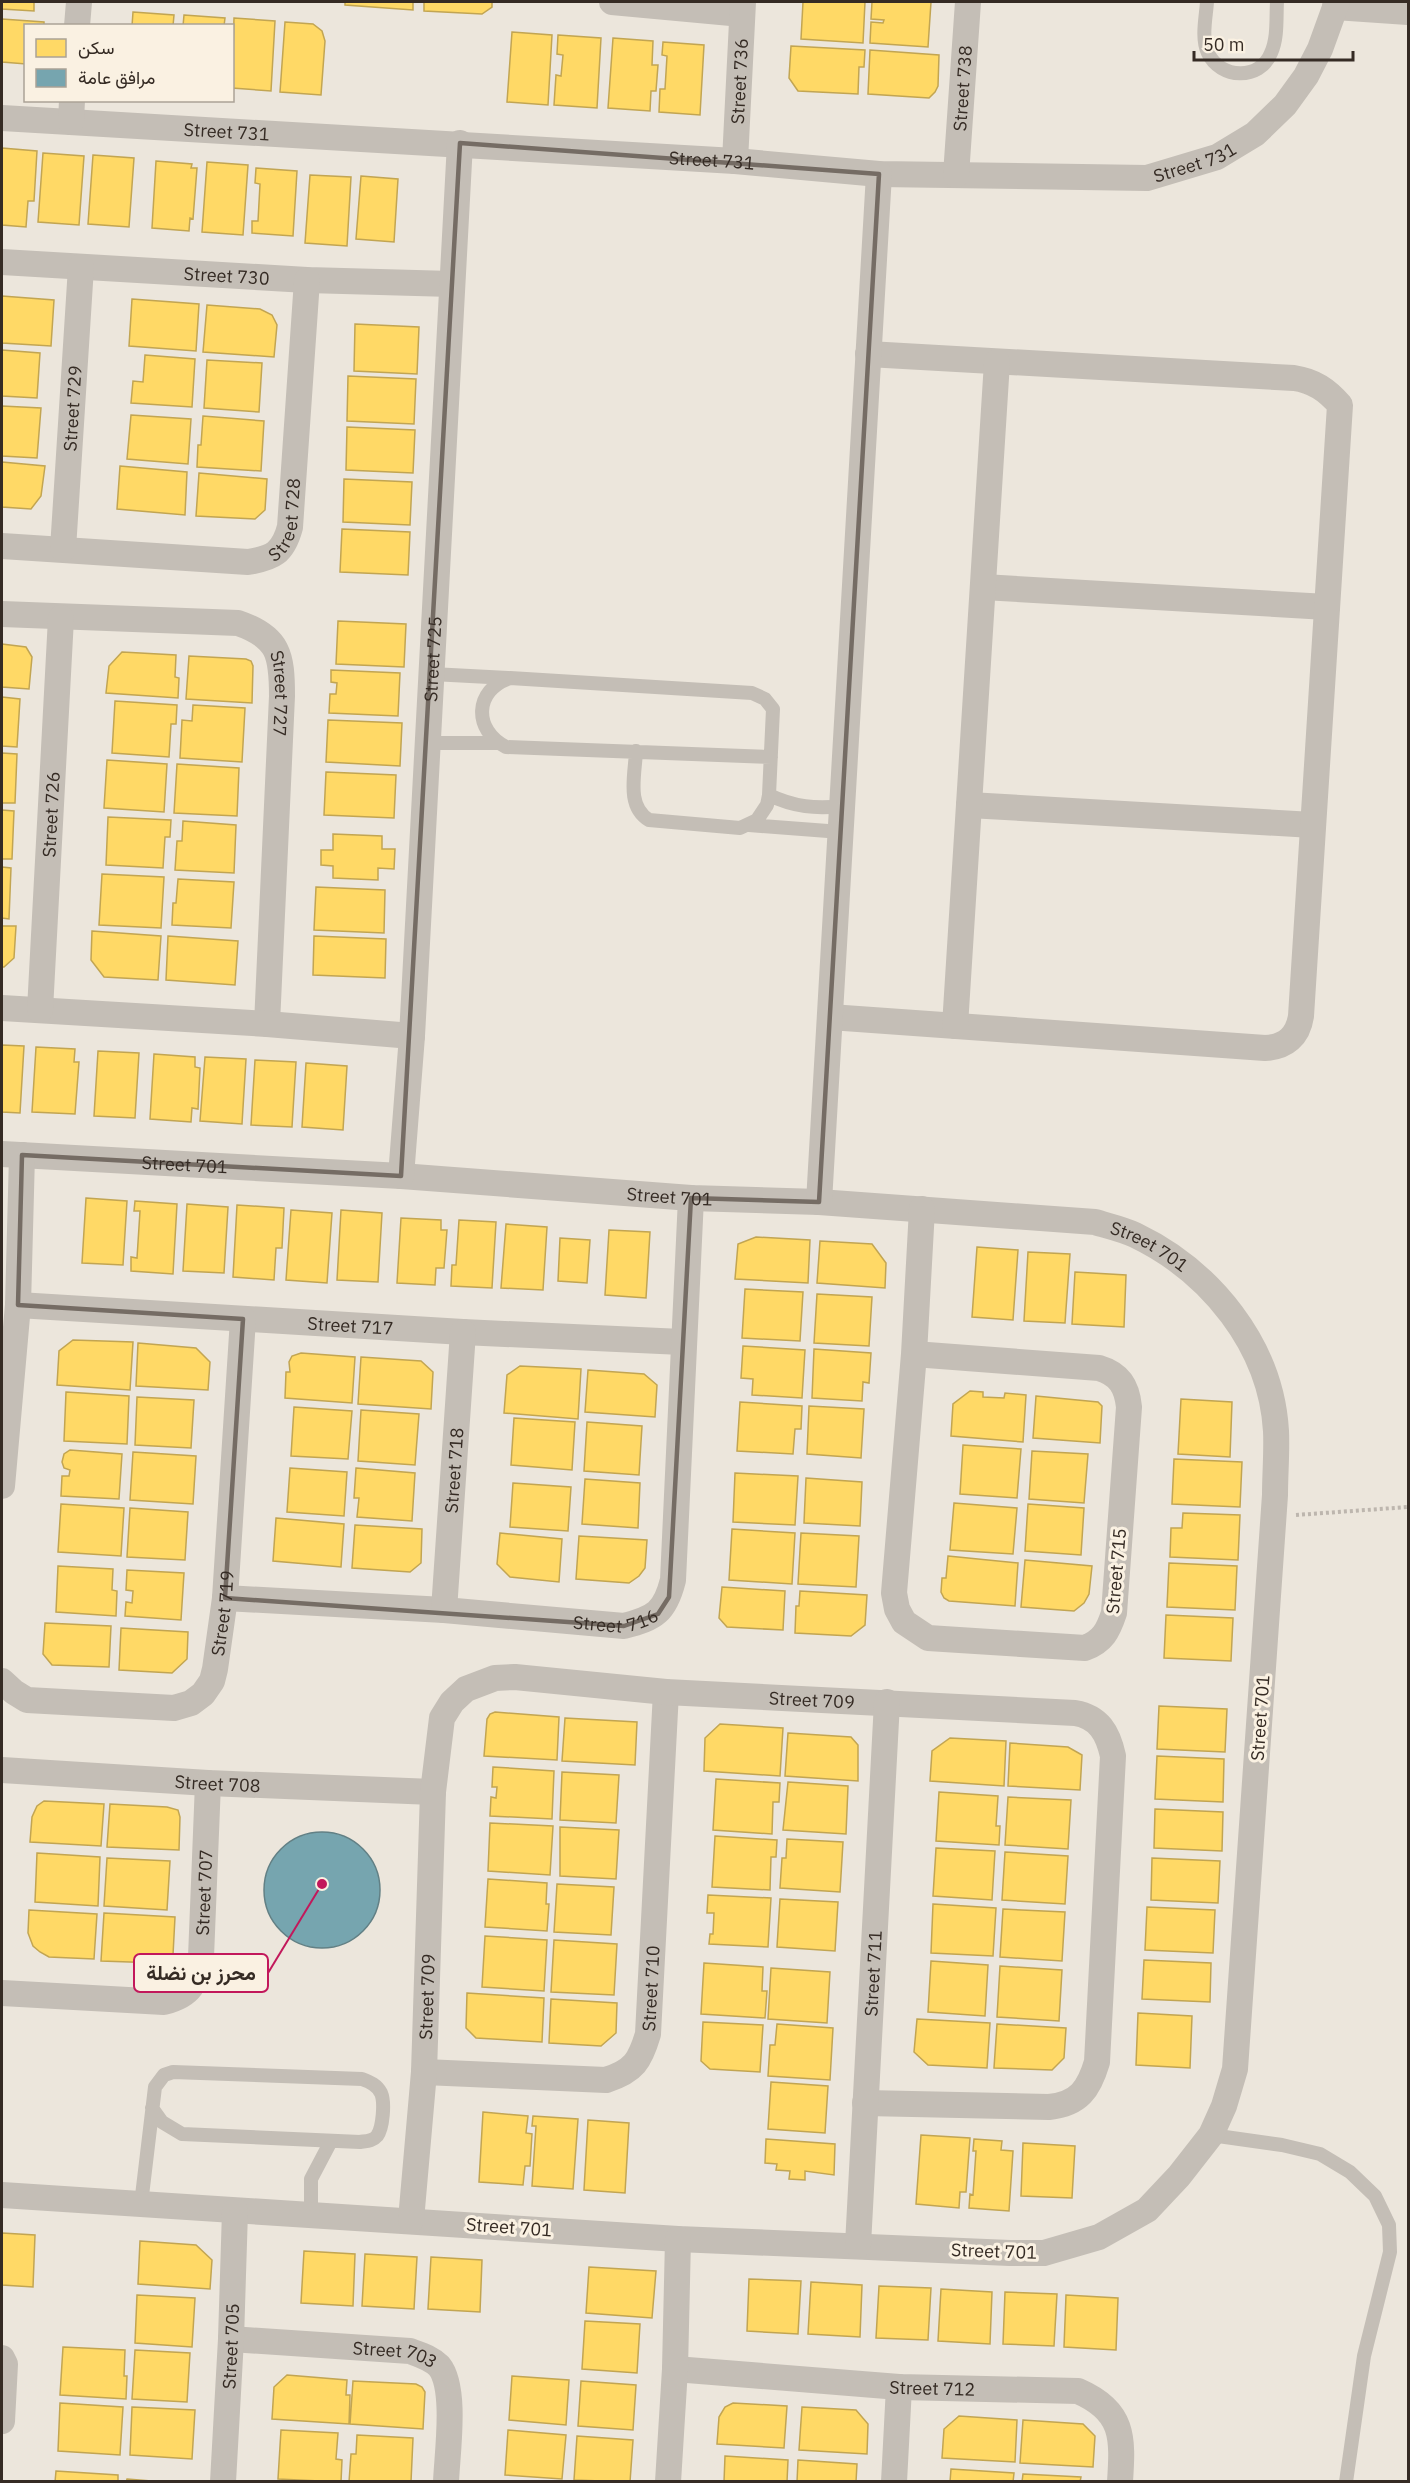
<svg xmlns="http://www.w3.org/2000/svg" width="1410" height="2483" font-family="'IBM Plex Sans',Vazirmatn,sans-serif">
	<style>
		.homes { fill: #ffd966; stroke: #c2a552; stroke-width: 1.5 }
		.public { fill: #76a5af; stroke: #628085; stroke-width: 1.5 }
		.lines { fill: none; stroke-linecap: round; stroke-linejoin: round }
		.path { stroke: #bdb6ae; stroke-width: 4; stroke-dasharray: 3 3; stroke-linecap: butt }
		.service { stroke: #c4beb6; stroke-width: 14 }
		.minor { stroke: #c4beb6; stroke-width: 26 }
		.marked { fill: none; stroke: #756c64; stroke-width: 4.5; stroke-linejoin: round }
		.labels { text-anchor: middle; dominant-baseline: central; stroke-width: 6; stroke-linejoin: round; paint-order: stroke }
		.street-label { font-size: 18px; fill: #352b24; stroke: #faf1e2 }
		.leader { fill: none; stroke: #c2185b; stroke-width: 2 }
		.callout-dot { fill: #c2185b; stroke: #faf1e2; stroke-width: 2 }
		.callout { fill: #faf1e2; stroke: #c2185b; stroke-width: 2 }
		.callout-label { font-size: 20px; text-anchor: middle; font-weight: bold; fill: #352b24 }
	</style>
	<rect width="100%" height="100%" fill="#ece6dc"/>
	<!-- homes -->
	<path class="homes" d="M2,2h32v9l-32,-2z
		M345,2h68v8l-68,-5z
		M424,2h68v5l-10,7 -58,-3z
		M803,2h62l-2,41 -62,-4z
		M872,2h59l-3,45 -58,-4 1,-21 12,1 1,-3 -13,-1z
		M133,12l41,3 -1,11h-41z
		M184,15l41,3 -1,8h-41z
		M234,18l41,3 -4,70 -39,-3z
		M2,19l42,3v4h-18v38l-24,-2z
		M285,22l28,2 9,7 3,10 -4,54 -41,-3z
		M512,32l40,3 -4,70 -41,-3z
		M558,35l43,3 -4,70 -43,-3 2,-30 5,1 2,-21 -6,-1z
		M613,38l40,3 -1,24h6l-2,26h-5l-1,20 -42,-3z
		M663,42l41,3 -4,70 -41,-3 1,-23h5l2,-33 -5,-1z
		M791,46l74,4 -1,17h-5l-1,27 -60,-3 -9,-13z
		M870,50l69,5 -1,31 -3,6 -6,6 -61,-4z
		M2,148l35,3 -3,50h-6l-2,26 -24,-2z
		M43,153l41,3 -5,69 -41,-3z
		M93,155l41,3 -5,69 -41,-3z
		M156,161l36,3 -1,4h6l-4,51 -3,-1 -1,13 -37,-3z
		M207,162l41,3 -5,70 -41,-3z
		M256,168l41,3 -4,65 -41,-3v-12h6l2,-37 -5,-1z
		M310,175l41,2 -4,69 -42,-3z
		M361,176l37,3 -4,63 -38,-3z
		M2,296l52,4 -3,46 -49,-3z
		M132,299l67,5 -3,47 -67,-5z
		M207,305l53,4 12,6 5,10 -3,32 -71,-5z
		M355,324l64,3 -2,47 -63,-3z
		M2,350l38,3 -3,45 -35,-2z
		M145,355l50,4 -3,48 -61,-4 2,-22 10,1z
		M207,360l55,3 -3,49 -55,-4z
		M348,376l68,3 -2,45 -67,-3z
		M2,406l39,2 -4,50 -35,-2z
		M131,415l60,4 -3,45 -61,-5z
		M203,416l61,5 -3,50 -64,-4 1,-22h3z
		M347,427l68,3 -2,43 -67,-3z
		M2,462l43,4 -4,30 -10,13 -29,-2z
		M120,466l67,6 -2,43 -68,-6z
		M199,473l68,6 -2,31 -10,9 -59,-3z
		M344,479l68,3 -2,43 -67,-3z
		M342,529l68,3 -2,43 -68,-3z
		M338,621l68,3 -2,43 -68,-3z
		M2,644l24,3 6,10 -3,32 -27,-2z
		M122,652l54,3 -1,22 4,1 -1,20 -72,-5 3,-27z
		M189,656l57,3 5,2 2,5 -1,37 -66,-4z
		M331,670l69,3 -2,43 -69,-3 1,-19h6l1,-11 -6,-1z
		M2,697l18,2 -3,48 -15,-1z
		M115,701l62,4 -1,19h-5l-2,33 -57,-4z
		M193,705l52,3 -3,54 -62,-4 2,-38 10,1z
		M328,720l74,3 -2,43 -74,-4z
		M2,753l15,1 -2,49h-13z
		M107,760l60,4 -3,48 -60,-4z
		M177,764l62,4 -2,48 -63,-3z
		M326,772l70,3 -2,43 -70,-3z
		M2,810l12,1 -2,48h-10z
		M108,817l63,3 -1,17h-5l-2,31 -57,-3z
		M183,821l53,4 -2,48 -59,-3 2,-29h5z
		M333,834l49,2v13h13l-1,20 -16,-1v12l-45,-2v-12l-12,-1v-15h12z
		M2,867l9,1 -2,51 -7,-1z
		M102,874l62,3 -3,51 -62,-3z
		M178,879l56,3 -3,46 -59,-3 1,-22h3z
		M316,887l69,3 -1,43 -70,-3z
		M2,926h14l-2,32 -10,9h-2z
		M92,931l69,5 -3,44 -54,-3 -13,-17z
		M168,936l70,5 -3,44 -69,-5z
		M314,936l72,3 -1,39 -72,-3z
		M2,1045l22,1 -4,67 -18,-1z
		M36,1047l39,2 -1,13h5l-4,52 -43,-2z
		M98,1051l41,2 -4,65 -41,-2z
		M154,1054l41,3v10l5,1 -2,41 -6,-1 -1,14 -41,-3z
		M205,1057l41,2 -4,65 -42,-3z
		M255,1060l41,2 -4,65 -41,-2z
		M306,1063l41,3 -4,64 -41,-3z
		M86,1198l41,3 -4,64 -41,-2z
		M135,1201l42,3 -4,70 -42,-3v-14l6,1 3,-47h-6z
		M187,1204l41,3 -4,66 -41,-2z
		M237,1205l47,3 -2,40h-6l-2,32 -41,-3z
		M291,1210l41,3 -5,70 -41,-3z
		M341,1210l41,3 -4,69 -41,-2z
		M401,1218l40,2v10h6l-3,38h-8l-1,17 -38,-2z
		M459,1220l37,2 -4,66 -41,-2 1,-21h4z
		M506,1224l41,3 -4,63 -42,-2z
		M609,1230l41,2 -4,66 -41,-3z
		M756,1237l54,3 -2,43 -73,-4 3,-35z
		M560,1238l30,2 -3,43 -29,-2z
		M820,1241l52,3 14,19 -1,25 -68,-5z
		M977,1247l41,3 -5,70 -41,-3z
		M1028,1252l42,2 -5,69 -41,-2z
		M1075,1272l51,3 -2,52 -52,-3z
		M745,1289l58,3 -3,49 -58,-3z
		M817,1294l55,3 -3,49 -55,-3z
		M73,1340l60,2 -3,48 -73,-5 2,-34z
		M138,1343l58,5 14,14 -2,28 -72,-4z
		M743,1346l62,4 -3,48 -50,-3 1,-16 -12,-1z
		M814,1349l57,4 -2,30 -6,-1 -1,19 -50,-3z
		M301,1353l54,4 -3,46 -67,-5 1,-26h4l-1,-10 3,-6z
		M361,1357l60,4 12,11 -2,37 -73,-5z
		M520,1366l61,3 -3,50 -74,-6 3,-38z
		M588,1370l56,4 13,11 -2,32 -70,-5z
		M970,1391l13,1v5l21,1 1,-5 21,2 -3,47 -72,-6 2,-32z
		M66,1392l63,4 -2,48 -63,-3z
		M1036,1396l62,6 4,4 -2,37 -67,-5z
		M137,1397l57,3 -3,48 -56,-3z
		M1181,1399l51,3 -2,55 -52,-3z
		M740,1402l62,4 -1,23h-6l-2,25 -56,-3z
		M809,1406l55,3 -3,49 -54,-4z
		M294,1407l58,4 -4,48 -57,-3z
		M361,1410l58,4 -4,51 -57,-4z
		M514,1418l61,4 -3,48 -61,-5z
		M587,1422l55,4 -3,49 -55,-4z
		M963,1445l58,4 -4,49 -57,-4z
		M70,1450l52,4 -3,45 -58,-3 1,-20h7l1,-6 -6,-2 -2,-6 2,-8z
		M1032,1451l56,3 -4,49 -55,-4z
		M133,1452l63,4 -3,48 -63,-4z
		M1174,1459l68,3 -2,45 -68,-3z
		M290,1468l57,4 -3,44 -57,-4z
		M356,1468l59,5 -3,48 -55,-4 2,-19h-5z
		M735,1473l63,3 -3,49 -62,-3z
		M806,1478l56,4 -2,44 -56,-3z
		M585,1479l55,4 -2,45 -56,-4z
		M513,1483l58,4 -3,44 -58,-4z
		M954,1503l63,5 -4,46 -63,-4z
		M61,1504l63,4 -3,48 -63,-4z
		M1028,1504l56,4 -3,47 -56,-4z
		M130,1508l58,4 -3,48 -58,-3z
		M1183,1513l57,2 -2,45 -68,-3 1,-29h11z
		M276,1518l68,6 -3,43 -68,-6z
		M355,1525l67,4 -1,34 -11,9 -58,-4z
		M732,1529l63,4 -3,51 -63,-4z
		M500,1533l62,6 -3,43 -49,-5 -13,-13z
		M801,1533l58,3 -3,51 -58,-3z
		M579,1536l68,4 -2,28 -6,8 -10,7 -53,-4z
		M948,1556l70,7 -3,43 -66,-5 -5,-3 -3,-6 1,-14h4z
		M1025,1560l67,6 -3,28 -5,9 -10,8 -53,-4z
		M1169,1563l68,3 -2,44 -68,-3z
		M58,1566l55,3 -1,21 5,1 -1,25 -60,-4z
		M127,1570l57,3 -3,47 -56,-4 1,-14 6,1 1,-12 -7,-1z
		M722,1587l63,4 -2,39 -56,-3 -8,-9z
		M800,1591l67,4 -2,30 -14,11 -56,-3 1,-27h3z
		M1166,1615l67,3 -2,43 -67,-3z
		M45,1623l66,3 -2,41 -57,-2 -9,-11z
		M121,1628l67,4 -1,27 -15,14 -53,-3z
		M1159,1706l68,3 -2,43 -68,-3z
		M495,1712l64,5 -2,43 -73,-4 3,-37 3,-5z
		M565,1718l72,4 -2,43 -73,-4z
		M720,1724l63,4 -3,48 -76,-5 1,-33z
		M788,1733l63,4 7,8v36l-73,-5z
		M950,1738l56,3 -2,45 -74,-5 2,-30z
		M1010,1743l58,4 14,8 -2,35 -72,-4z
		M1157,1756l67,3 -1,43 -68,-3z
		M493,1767l61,4 -2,48 -62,-3 1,-19 5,1 1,-11h-5z
		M562,1772l57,3 -3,48 -56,-3z
		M716,1779l64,4 -1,19h-6l-1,32 -59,-4z
		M788,1782l60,4 -2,48 -63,-4z
		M939,1792l59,4 -2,30h4l-1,19 -63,-4z
		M1008,1797l63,3 -3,49 -63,-4z
		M44,1801l60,3 -3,42 -71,-4 2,-25 5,-11z
		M110,1804l57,3 11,3 2,7 -1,33 -72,-3z
		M1155,1809l68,3 -1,39 -68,-3z
		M490,1823l63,3 -3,49 -62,-4z
		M560,1827l59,3 -3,49 -56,-3z
		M715,1836l62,4 -1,17h-5l-1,33 -58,-3z
		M787,1839l56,3 -3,50 -60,-4 2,-30h4z
		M936,1848l59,3 -3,49 -59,-4z
		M1005,1852l63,4 -3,48 -63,-4z
		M37,1853l63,4 -2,49 -63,-4z
		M107,1858l63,3 -3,49 -63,-4z
		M1152,1858l68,3 -2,42 -67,-3z
		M488,1879l59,4 -1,21h3l-2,27 -62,-4z
		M557,1884l57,3 -3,48 -57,-3z
		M708,1895l63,3 -3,49 -59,-3 1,-10h3l1,-21h-7z
		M780,1899l58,3 -3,49 -58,-4z
		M933,1904l63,4 -3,48 -62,-3z
		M1147,1907l68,3 -2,43 -68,-3z
		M1003,1909l62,3 -3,49 -62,-4z
		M29,1910l68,4 -3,45 -45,-2 -9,-5 -7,-6 -5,-13z
		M104,1913l71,4 -2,38 -4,6 -10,2 -58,-2z
		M485,1936l62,4 -3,51 -62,-4z
		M554,1940l63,4 -3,51 -63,-3z
		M1144,1960l67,3 -1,39 -68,-3z
		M931,1961l57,4 -3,51 -57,-4z
		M704,1963l59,4 -1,24h5l-2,27 -64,-4z
		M1000,1966l62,4 -3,51 -62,-4z
		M771,1968l59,4 -3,51 -59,-4z
		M467,1993l77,5 -2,44 -66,-4 -10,-10z
		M551,1999l66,4 -1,30 -15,13 -52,-3z
		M1138,2013l54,3 -2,52 -54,-3z
		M917,2019l73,4 -3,45 -59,-3 -14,-13z
		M703,2022l60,3 -3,47 -50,-3 -9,-8z
		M777,2024l56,4 -3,52 -62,-4 2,-31h5z
		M997,2024l69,4 -2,30 -12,12 -58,-2z
		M771,2082l57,4 -3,47 -57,-4z
		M483,2112l45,4 -2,17 6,1 -2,32h-5l-2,19 -44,-3z
		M533,2116l45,3 -5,70 -41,-3 4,-60h-4z
		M588,2120l41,3 -4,70 -41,-3z
		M921,2135l49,3 -4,54h-6l-1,16 -43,-4z
		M766,2139l69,5 -1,31 -29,-4v9l-16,-1 1,-8 -14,-1 1,-6 -12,-1z
		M974,2139l28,2 -1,9 12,1 -4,60 -40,-3 1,-14 3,1 3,-44h-3z
		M1023,2143l52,3 -3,52 -51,-2z
		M2,2233l33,2 -2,52 -31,-2z
		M140,2241l56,4 16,15 -2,29 -72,-5z
		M304,2251l51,3 -2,52 -52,-3z
		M365,2254l52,3 -3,52 -52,-3z
		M431,2257l51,3 -2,52 -52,-3z
		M589,2267l67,4 -4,47 -66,-5z
		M749,2279l52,2 -3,53 -51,-3z
		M811,2282l51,3 -2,52 -52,-3z
		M879,2286l52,2 -3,52 -52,-2z
		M941,2289l51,3 -2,52 -52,-3z
		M1005,2292l52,2 -3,52 -51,-2z
		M137,2295l58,3 -3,49 -57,-4z
		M1066,2295l52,3 -2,52 -52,-3z
		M585,2321l55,3 -3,49 -55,-4z
		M63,2347l62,3 -1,26h3l-1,23 -66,-4z
		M135,2350l55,3 -3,49 -55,-3z
		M287,2375l60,5 -1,15h4l-1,29 -77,-5 2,-32z
		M512,2376l57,4 -3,45 -57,-5z
		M353,2381l63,3 6,3 3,5 -2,37 -73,-5z
		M581,2381l55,4 -3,45 -55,-4z
		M60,2403l63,4 -3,48 -62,-4z
		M733,2403l54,3 -3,42 -67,-4 2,-27 6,-10z
		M132,2407l63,3 -3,49 -62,-4z
		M802,2407l54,3 12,14 -1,30 -68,-4z
		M959,2416l58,4 -2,42 -73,-4 2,-29z
		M1023,2420l60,4 12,12 -2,31 -73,-4z
		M281,2430l57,3 -2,26 6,1 -1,22 -63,-3z
		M508,2430l58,5 -4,44 -57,-4z
		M357,2435l56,3 -2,44h-62l2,-28h5z
		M577,2436l56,4 -3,42 -56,-2z
		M725,2456l63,4 -1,22h-63z
		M798,2460l59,4 -1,18h-59z
		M951,2469l63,4 -1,9h-63z
		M56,2471l62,4v7h-63z
		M1023,2474l58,3 -1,5h-58z
		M127,2479l37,3h-38z"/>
	<!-- public -->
	<path class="public" d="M264 1890a58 58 0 1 1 116 0a58 58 0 1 1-116 0Z"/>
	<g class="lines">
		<!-- path -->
		<path class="path" d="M1296,1515l112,-8"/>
		<!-- service -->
		<path class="service" d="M1207,2c-1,15 -6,36 1,51 12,26 52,28 63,0 7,-15 5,-35 6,-51
			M432,674l76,4
			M428,743h69
			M636,751c-1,24 -10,55 13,69l91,8 17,-8 10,-15 2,-10 4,-86 -8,-10 -13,-6 -242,-15c-36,12 -37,52 -4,69l265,10
			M769,795c25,12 47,14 73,11
			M749,825l92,7
			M1211,2135l71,10 38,9 30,18 25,24 14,29 1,27 -26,104 -18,126
			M141,2204l14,-117 9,-12 9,-3 189,7c8,3 15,6 19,14 4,9 2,35 -4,43 -4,5 -11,5 -17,6l-178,-8 -20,-12 -10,-14
			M311,2215v-36l20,-38"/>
		<!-- minor -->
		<g class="minor">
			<path d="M612,2l130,12"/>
			<path d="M1335,7l73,5"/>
			<path d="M77,26l2,-24"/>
			<path id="s1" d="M2,118l733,43 144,13 268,4 70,-21 38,-23 30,-29 21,-29 14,-27 17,-47"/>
			<path d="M71,122l1,-22"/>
			<path id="s2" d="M735,161l8,-159"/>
			<path id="s3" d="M956,175l12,-173"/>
			<path id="s4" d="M2,262l305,18 145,4"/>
			<path id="s5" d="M2,546l246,16c25,-4 35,-9 42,-35l17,-247"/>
			<path id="s6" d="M63,549l18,-282"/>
			<path d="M983,587l344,20"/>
			<path id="s7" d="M2,614l236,9c41,14 44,32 44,73l-15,328"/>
			<path d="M969,805l344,20"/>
			<path d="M2,1008l265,16 145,12"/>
			<path id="s8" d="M40,1010l21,-392"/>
			<path d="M830,1017l435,31c21,-1 33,-12 36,-32l39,-611c-13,-15 -26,-24 -46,-27l-426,-24"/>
			<path d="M955,1026l42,-664"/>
			<path id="s9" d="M2,1154l399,22 290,22 128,4 276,20c13,4 27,7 40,13 75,36 136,110 141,196 1,21 -1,43 -1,64l-40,574 -11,37 -13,29 -32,41 -32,34 -48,27 -55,16h-34l-332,-14 -676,-44"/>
			<path id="s10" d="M401,1176l11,-140 48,-893"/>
			<path d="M819,1202l60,-1028"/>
			<path id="s11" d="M18,1305l445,27 219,10"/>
			<path d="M914,1354l185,14c20,6 28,18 30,39l-15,206c-6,18 -11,28 -29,35l-157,-10 -24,-16 -7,-13 -3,-16 20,-239 8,-145"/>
			<path d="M2,1486l16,-181 4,-150"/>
			<path id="s12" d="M225,1598l219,12 180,16c31,-8 41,-14 49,-46l18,-382"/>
			<path id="s13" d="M444,1610l19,-278"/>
			<path id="s14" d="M2,1681l12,11 13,8 147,8 17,-5 12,-9 9,-13 3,-12 10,-71 18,-279"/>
			<path id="s15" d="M2,1770l206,13 225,9"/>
			<path id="s16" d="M2,1993l162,9c28,-7 31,-18 37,-45l7,-174"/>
			<path id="s17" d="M424,2072l182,8c28,-9 34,-19 42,-46l18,-342"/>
			<path id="s18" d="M411,2220l13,-148 9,-280 9,-74 10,-16 14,-13 29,-11 20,-1 151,15 409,21c24,4 33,20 38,43l-16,306c-8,27 -18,42 -48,45l-184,-4"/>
			<path id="s19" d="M858,2245l29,-543"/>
			<path id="s20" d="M231,2339l179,12c11,4 21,7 29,15 18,22 8,88 7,116"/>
			<path d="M2,2358l3,6 -3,57"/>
			<path id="s21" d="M675,2369l224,18 179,4c46,20 45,46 42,91"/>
			<path id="s22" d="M223,2482l8,-143 4,-128"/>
			<path d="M668,2482l7,-113 3,-130"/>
			<path d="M894,2482l5,-95"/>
		</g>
	</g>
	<!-- marked area -->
	<path class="marked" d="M460,143l419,31 -60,1028 -128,-4 -22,399 -11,17 -34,12 -399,-28 18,-279 -225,-14 4,-150 379,21z"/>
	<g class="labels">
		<!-- street labels -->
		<g class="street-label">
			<text stroke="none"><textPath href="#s2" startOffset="80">Street 736</textPath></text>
			<text stroke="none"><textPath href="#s3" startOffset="87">Street 738</textPath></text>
			<text stroke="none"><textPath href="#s1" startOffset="225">Street 731</textPath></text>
			<text stroke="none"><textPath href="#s1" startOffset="711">Street 731</textPath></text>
			<text stroke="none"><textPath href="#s1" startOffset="1197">Street 731</textPath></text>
			<text stroke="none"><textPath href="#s4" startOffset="225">Street 730</textPath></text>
			<text stroke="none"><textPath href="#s6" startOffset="141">Street 729</textPath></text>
			<text stroke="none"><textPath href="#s5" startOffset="312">Street 728</textPath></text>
			<text stroke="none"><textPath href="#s10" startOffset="518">Street 725</textPath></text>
			<text stroke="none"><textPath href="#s7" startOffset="328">Street 727</textPath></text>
			<text stroke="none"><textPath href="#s8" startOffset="196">Street 726</textPath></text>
			<text stroke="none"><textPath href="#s9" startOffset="183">Street 701</textPath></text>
			<text stroke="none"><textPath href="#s9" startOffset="669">Street 701</textPath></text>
			<text stroke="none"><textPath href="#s9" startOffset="1155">Street 701</textPath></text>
			<text stroke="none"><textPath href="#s11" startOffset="333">Street 717</textPath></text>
			<text stroke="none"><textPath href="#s13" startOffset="140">Street 718</textPath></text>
			<text transform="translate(1116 1571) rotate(-85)">Street 715</text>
			<text stroke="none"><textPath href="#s14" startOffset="296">Street 719</textPath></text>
			<text stroke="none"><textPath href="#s12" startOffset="392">Street 716</textPath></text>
			<text stroke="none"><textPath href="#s18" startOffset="890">Street 709</textPath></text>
			<text transform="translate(1260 1718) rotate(-86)">Street 701</text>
			<text stroke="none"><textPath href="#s15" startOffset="216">Street 708</textPath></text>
			<text stroke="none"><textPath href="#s16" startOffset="290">Street 707</textPath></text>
			<text stroke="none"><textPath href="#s19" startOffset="272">Street 711</textPath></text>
			<text stroke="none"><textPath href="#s17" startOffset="294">Street 710</textPath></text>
			<text stroke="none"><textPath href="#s18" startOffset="224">Street 709</textPath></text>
			<text transform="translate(509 2227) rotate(4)">Street 701</text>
			<text transform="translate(994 2251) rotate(2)">Street 701</text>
			<text stroke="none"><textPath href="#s22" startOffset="136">Street 705</textPath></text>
			<text stroke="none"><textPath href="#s20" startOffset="165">Street 703</textPath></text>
			<text stroke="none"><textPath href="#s21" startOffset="258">Street 712</textPath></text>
		</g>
	</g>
	<!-- callouts -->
	<path class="leader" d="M322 1884L268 1973"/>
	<circle class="callout-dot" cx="322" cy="1884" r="6"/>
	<rect class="callout" x="134" y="1954" width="134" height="38" rx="6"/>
	<g class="callout-label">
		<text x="201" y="1980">محرز بن نضلة</text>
	</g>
	<!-- border -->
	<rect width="1410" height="2483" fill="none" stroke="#352b24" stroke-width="6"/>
	<!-- legend -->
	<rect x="24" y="24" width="210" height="78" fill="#faf1e2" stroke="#aba296" stroke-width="1.5"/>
	<rect x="36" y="39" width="30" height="18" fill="#ffd966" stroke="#aba296" stroke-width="1.5"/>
	<text x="78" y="54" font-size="18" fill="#352b24">سكن</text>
	<rect x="36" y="69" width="30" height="18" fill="#76a5af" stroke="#aba296" stroke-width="1.5"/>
	<text x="78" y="84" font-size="18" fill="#352b24">مرافق عامة</text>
	<!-- scale -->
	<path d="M1194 51v9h159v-9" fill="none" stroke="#352b24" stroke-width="3"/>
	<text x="1203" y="51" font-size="18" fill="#352b24" stroke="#faf1e2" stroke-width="4.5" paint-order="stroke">50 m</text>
</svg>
